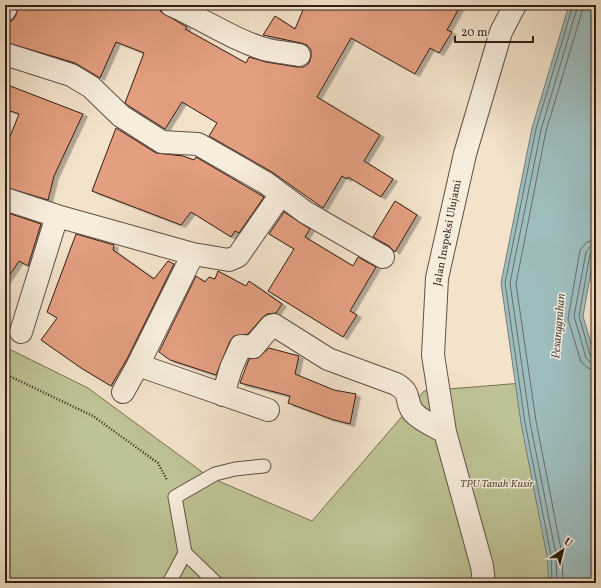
<svg xmlns="http://www.w3.org/2000/svg" width="601" height="588" font-family="Vollkorn,serif">
	<style>
		.green { fill: #bec395; stroke: #787055 }
		.water { fill: #9ebdbe; stroke: #737d7a }
		.lines { fill: none; stroke-linecap: round; stroke-linejoin: round }
		.shore { stroke: #686d6a; stroke-width: 1 }
		.building { fill: #e39f80; stroke: #321d15; filter: url(#shadow) }
		.lane-casing { stroke: #624e42; stroke-width: 15 }
		.street-casing { stroke: #624e42; stroke-width: 24 }
		.path { stroke: #321d15; stroke-width: 2.5; stroke-dasharray: 1 2; stroke-linecap: butt }
		.lane { stroke: #f7eddd; stroke-width: 13 }
		.street { stroke: #f7eddd; stroke-width: 22 }
		.labels { text-anchor: middle; dominant-baseline: central; stroke-width: 3; stroke-linejoin: round; paint-order: stroke }
		.street-label { font-size: 11px; fill: #321d15; stroke: #f7eddd }
		.park-label { font-size: 11px; font-style: italic; fill: #5c4f3b; stroke: #f7eddd }
		.water-label { font-size: 12px; font-style: italic; fill: #524d48; stroke: #f7eddd }
	</style>
	<defs>
		<filter id="shadow"><feDropShadow dx="4.5" dy="2.5" stdDeviation="0" flood-color="#0004"/></filter>
	</defs>
	<rect width="100%" height="100%" fill="#f3e3cb"/>
	<filter id="stains"><feTurbulence type="fractalNoise" baseFrequency=".005" numOctaves="4"/><feColorMatrix values="0 0 0 0 .2 0 0 0 0 .09 0 0 0 0 .02 0 0 0 .5 -.17"/></filter>
	<radialGradient id="worn" r=".72"><stop offset=".6" stop-color="#630" stop-opacity="0"/><stop offset="1" stop-color="#630" stop-opacity=".3"/></radialGradient>
	<!-- green -->
	<path class="green" d="M5,347l83,41 121,89 103,44 112,-130 172,-14v206h-591z"/>
	<!-- water -->
	<path class="water" d="M569,5h27v239l-13,72 13,45v222h-47l-2,-27 -26,-133 -20,-140 31,-155z"/>
	<g class="lines">
		<!-- shore -->
		<path class="shore" d="M596,240l-9,2 -7,8 -12,69 13,43 7,6 8,2
			M596,246l-6,1 -4,5 -12,64 12,42 4,4 6,2
			M596,251h-4l-2,3 -11,62 11,39 6,4
			M552,583l-1,-28 -26,-132 -20,-140 31,-154 37,-124
			M557,583l-1,-28 -26,-133 -20,-139 31,-153 37,-125
			M563,583l-1,-29 -26,-133 -20,-137 30,-153 38,-126"/>
	</g>
	<!-- building -->
	<path class="building" d="M19,5h139l3,7 26,15 -2,2 61,34 3,-6 17,5 31,5h7l5,-4 2,-6v-7l-4,-5 -6,-2 -38,-8 12,-19 20,13 10,-24h156l-14,25 5,2 -13,21 -9,-5 -15,26 -64,-36 -34,59 63,38 -16,26 29,18 -12,18 -33,-20 -1,2 -5,-3 -19,32 -51,-36 -63,-36 8,-13 -35,-21 -17,27 -36,-23 -4,-3 19,-50 -28,-11 -16,36 -25,-15 -70,-21v-18l8,-4 3,-5z
		M5,84l78,30 -29,62 -6,24 -43,-13v-38l14,-35 -14,-5z
		M116,128l40,25 27,3 11,4 2,-3 68,40 -25,36 -4,-2 -4,6 -40,-25 -10,13 -89,-34z
		M395,201l22,14 -22,37 -6,-6 -16,-9z
		M5,212l36,12 -13,42 -9,-5 -14,21z
		M284,212l26,17 -5,8 48,29 5,-9 18,10 -26,44 7,4 -14,22 -75,-46 26,-42 -25,-15z
		M76,234l38,11 -1,5 41,29 14,-18 6,3 -47,95 -16,27 -30,-18 -40,-28 16,-22 -10,-6z
		M218,271l28,15 3,-5 33,23 -6,9 -9,1 -5,4 -14,16 -14,2 -4,5 -14,34 -46,-15 -11,-8 37,-76 9,6 4,-5 6,2z
		M269,348l30,8 -4,18 39,16 22,4 -6,30 -19,-5 -43,-16 2,-7 -50,-13 9,-24 9,-1z"/>
	<g class="lines">
		<defs>
			<path id="lane" d="M185,553l31,30
				M169,583l16,-30 -10,-56 40,-23 20,-5 29,-3"/>
			<path id="street" d="M171,5c30,13 66,37 97,45 10,2 20,3 31,5
				M5,10l2,-5
				M5,54l66,21 20,12 30,29 41,26 36,2 68,39 39,29 78,45
				M5,199l52,17 -36,116
				M57,216l136,38 36,6 9,-4 43,-62
				M138,365l130,45
				M123,392l15,-27 55,-111
				M223,395l8,-27 10,-22 12,1 18,-21 3,-1 54,34 68,25c17,10 8,16 17,28 8,9 21,14 32,20
				M484,583l-2,-17 -37,-134 -12,-77 4,-77 28,-124 36,-122 14,-27"/>
		</defs>
		<!-- lane casing -->
		<use href="#lane" class="lane-casing"/>
		<!-- street casing -->
		<use href="#street" class="street-casing"/>
		<!-- path -->
		<path class="path" d="M5,374l88,42 65,47 9,17"/>
		<!-- lane -->
		<use href="#lane" class="lane"/>
		<!-- street -->
		<use href="#street" class="street"/>
	</g>
	<g class="labels">
		<!-- street labels -->
		<g class="street-label">
			<text transform="translate(448 233) rotate(-79)">Jalan Inspeksi Ulujami</text>
		</g>
		<!-- park labels -->
		<g class="park-label">
			<text x="497" y="484">TPU Tanah Kusir</text>
		</g>
		<!-- water labels -->
		<g class="water-label">
			<text transform="translate(559 326) rotate(-85)">Pesanggrahan</text>
		</g>
	</g>
	<!-- margin -->
	<rect width="601" height="588" fill="none" stroke="#f3e3cb" stroke-width="20"/>
	<rect x="6" y="6" width="589" height="576" fill="none" stroke="#321d15" stroke-width="2"/>
	<rect x="10" y="10" width="581" height="568" fill="none" stroke="#321d15"/>
	<!-- north arrow -->
	<g transform="translate(563 550) rotate(35)" stroke="#f7eddd" stroke-width="3" paint-order="stroke">
	<path d="M0-3L7 15L0 10L-7 15Z" fill="#321d15"/>
	<text y="-6" font-size="11" font-weight="bold" text-anchor="middle" fill="#321d15">U</text>
	</g>
	<!-- scale -->
	<path d="M455 36v6h78v-6" fill="none" stroke="#321d15" stroke-width="2"/>
	<text x="461" y="36" font-size="12" fill="#321d15" stroke="#f7eddd" stroke-width="3" paint-order="stroke">20 m</text>
	<rect width="100%" height="100%" filter="url(#stains)"/>
	<rect width="100%" height="100%" fill="url(#worn)"/>
</svg>
